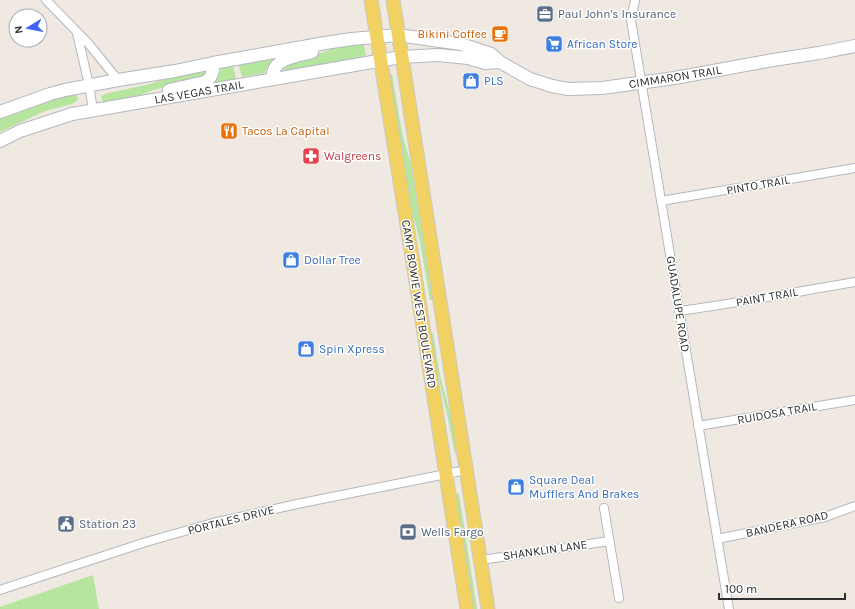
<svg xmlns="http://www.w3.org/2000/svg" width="855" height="609" font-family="Karla,sans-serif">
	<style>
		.green { fill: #b6e59e }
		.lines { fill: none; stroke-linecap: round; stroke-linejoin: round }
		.street-casing { stroke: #b4b7c1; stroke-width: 10 }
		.secondary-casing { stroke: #b4b7c1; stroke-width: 14 }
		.primary-casing { stroke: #c9c9c9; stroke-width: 15 }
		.street { stroke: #fff; stroke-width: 8 }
		.secondary { stroke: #fff; stroke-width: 12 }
		.primary { stroke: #f2d163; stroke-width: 13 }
		.labels { text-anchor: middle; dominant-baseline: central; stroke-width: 3; stroke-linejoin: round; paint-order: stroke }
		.service-label { font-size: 12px; fill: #4e5e75; stroke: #fff; text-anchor: start }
		.food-label { font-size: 12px; fill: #c56008; stroke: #fff; text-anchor: end }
		.shop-label { font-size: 12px; fill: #366cbe; stroke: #fff; text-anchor: start }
		.street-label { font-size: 12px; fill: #2e2e2e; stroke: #fff }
		.health-label { font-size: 12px; fill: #be3a42; stroke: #fff; text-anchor: start }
	</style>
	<rect width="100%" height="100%" fill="#efe9e1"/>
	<!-- green -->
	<path class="green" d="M359,43l5,2 2,11 -79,14 -4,-1v-2l19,-9 16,-4 13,-5z
		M272,59h1l-9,14 -22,4 -3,-11 1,-2z
		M233,66l3,13 -28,5 9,-8 5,-7 2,-2z
		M208,71l-1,4 -8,4 -46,11 -11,5 -39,7 -2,-6 8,-3 41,-9 27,-9z
		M389,74h3l10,59 9,32 22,135h-3l-10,-58 -9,-35z
		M76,94l2,6 -6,4 -27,7 -45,21v-14l44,-17z
		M430,333h3l7,42 11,42 6,37h-2l-7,-35 -12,-52z
		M456,494h3l18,115h-3z
		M93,575l6,34h-99v-2z"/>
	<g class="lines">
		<defs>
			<path id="street" d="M46,0l42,43 30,37
				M635,0l-4,20 98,589
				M77,33l12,52 4,25
				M661,201l194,-33
				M679,311c59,-8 117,-19 176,-29
				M698,426l157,-26
				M604,508l15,90
				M717,539l108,-22 30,-11
				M481,560l128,-19
				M0,590l146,-48 67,-19 84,-19 169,-34"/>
			<path id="secondary" d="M272,79c0,-2 0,-4 1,-6 3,-16 27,-17 39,-21
				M169,90l36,-8c7,-4 9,-12 8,-19
				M0,112l50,-18 15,-4 53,-10 57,-9 38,-8 112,-20 27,-4 46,-4 63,9 30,10 9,8 30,17 22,7 16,3 34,-1 73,-10 98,-18 46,-7 36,-7
				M0,141l20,-10 52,-17 329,-57 37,-2 30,3 17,5 15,-1"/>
			<path id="primary" d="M371,0l43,269 53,340
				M393,0l95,609"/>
		</defs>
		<!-- street casing -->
		<use href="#street" class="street-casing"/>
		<!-- secondary casing -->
		<use href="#secondary" class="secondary-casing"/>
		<!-- primary casing -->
		<use href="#primary" class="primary-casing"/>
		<!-- street -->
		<use href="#street" class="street"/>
		<!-- secondary -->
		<use href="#secondary" class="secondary"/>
		<!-- primary -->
		<use href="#primary" class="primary"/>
	</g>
	<!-- icons -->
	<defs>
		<symbol id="office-square" viewBox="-11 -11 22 22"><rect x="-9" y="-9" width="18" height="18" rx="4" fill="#5c6f8a" stroke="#fff"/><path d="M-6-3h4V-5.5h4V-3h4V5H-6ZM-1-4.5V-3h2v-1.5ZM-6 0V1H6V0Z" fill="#fff"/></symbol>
		<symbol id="cafe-square" viewBox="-11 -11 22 22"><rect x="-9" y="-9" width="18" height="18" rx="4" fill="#e8710a" stroke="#fff"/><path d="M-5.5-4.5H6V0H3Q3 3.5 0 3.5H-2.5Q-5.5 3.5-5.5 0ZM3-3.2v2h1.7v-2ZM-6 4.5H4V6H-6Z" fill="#fff"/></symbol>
		<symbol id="supermarket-square" viewBox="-11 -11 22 22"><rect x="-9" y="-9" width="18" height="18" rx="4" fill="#3f7fe0" stroke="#fff"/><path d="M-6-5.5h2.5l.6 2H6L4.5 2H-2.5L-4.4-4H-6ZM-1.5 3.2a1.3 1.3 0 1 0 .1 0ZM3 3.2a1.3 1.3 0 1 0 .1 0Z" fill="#fff"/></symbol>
		<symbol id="shop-square" viewBox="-11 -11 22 22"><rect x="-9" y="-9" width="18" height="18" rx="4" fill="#3f7fe0" stroke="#fff"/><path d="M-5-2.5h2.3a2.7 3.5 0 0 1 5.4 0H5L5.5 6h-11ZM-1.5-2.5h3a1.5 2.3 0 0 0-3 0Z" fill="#fff"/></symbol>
		<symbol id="restaurant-square" viewBox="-11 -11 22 22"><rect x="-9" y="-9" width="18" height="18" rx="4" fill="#e8710a" stroke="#fff"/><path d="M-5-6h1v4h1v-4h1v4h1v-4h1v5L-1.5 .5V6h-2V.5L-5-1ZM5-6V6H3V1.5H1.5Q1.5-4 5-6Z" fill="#fff"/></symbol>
		<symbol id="pharmacy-square" viewBox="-11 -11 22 22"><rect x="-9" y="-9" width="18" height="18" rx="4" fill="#e0444e" stroke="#fff"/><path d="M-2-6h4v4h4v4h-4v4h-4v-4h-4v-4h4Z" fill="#fff"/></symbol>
		<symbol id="civic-square" viewBox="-11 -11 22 22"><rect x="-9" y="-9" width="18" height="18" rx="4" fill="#5c6f8a" stroke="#fff"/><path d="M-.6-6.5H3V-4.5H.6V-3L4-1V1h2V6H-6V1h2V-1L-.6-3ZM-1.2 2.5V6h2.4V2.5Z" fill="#fff"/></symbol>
		<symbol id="bank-square" viewBox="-11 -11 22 22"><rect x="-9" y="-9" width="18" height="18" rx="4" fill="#5c6f8a" stroke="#fff"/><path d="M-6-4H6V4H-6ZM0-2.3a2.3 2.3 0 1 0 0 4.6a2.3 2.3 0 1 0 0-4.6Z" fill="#fff"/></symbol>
	</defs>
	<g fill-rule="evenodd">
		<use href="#office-square" x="535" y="4" width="20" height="20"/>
		<use href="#cafe-square" x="490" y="24" width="20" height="20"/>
		<use href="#supermarket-square" x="544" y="34" width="20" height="20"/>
		<use href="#shop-square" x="461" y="71" width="20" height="20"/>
		<use href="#restaurant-square" x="219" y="121" width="20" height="20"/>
		<use href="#pharmacy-square" x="301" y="146" width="20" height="20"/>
		<use href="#shop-square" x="281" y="250" width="20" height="20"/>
		<use href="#shop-square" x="296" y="339" width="20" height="20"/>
		<use href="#shop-square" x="506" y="477" width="20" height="20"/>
		<use href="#civic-square" x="56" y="514" width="20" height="20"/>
		<use href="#bank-square" x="398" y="522" width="20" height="20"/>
	</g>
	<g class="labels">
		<!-- service labels -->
		<g class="service-label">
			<text x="558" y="14">Paul John's Insurance</text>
			<text x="79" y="524">Station 23</text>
			<text x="421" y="532">Wells Fargo</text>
		</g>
		<!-- food labels -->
		<g class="food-label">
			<text x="487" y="34">Bikini Coffee</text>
			<text x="242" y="131" text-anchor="start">Tacos La Capital</text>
		</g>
		<!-- shop labels -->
		<g class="shop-label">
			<text x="567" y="44">African Store</text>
			<text x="484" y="81">PLS</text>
			<text x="304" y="260">Dollar Tree</text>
			<text x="319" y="349">Spin Xpress</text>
			<text x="529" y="480">Square Deal<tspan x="529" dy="14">Mufflers And Brakes</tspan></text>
		</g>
		<!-- street labels -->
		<g class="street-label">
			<text transform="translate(675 77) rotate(-9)">CIMMARON TRAIL</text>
			<text transform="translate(199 92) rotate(-10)">LAS VEGAS TRAIL</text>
			<text transform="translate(758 185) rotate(-10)">PINTO TRAIL</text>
			<text transform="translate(767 297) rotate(-10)">PAINT TRAIL</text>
			<text transform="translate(419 304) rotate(81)">CAMP BOWIE WEST BOULEVARD</text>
			<text transform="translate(678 304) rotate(81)">GUADALUPE ROAD</text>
			<text transform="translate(777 413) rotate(-10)">RUIDOSA TRAIL</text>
			<text transform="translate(231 520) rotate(-14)">PORTALES DRIVE</text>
			<text transform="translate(787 524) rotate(-13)">BANDERA ROAD</text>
			<text transform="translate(545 550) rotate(-8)">SHANKLIN LANE</text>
		</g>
		<!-- health labels -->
		<g class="health-label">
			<text x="324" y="156">Walgreens</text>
		</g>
	</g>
	<!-- north arrow -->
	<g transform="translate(28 28) rotate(260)"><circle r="19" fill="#ffffff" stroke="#ababab"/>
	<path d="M0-3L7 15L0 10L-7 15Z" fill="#4264fb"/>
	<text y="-6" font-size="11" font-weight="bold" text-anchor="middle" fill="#2e2e2e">N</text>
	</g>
	<!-- scale -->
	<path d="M719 593v6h126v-6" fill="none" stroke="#2e2e2e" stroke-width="2"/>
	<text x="725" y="593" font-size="12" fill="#2e2e2e" stroke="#ffffff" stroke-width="3" paint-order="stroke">100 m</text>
</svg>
